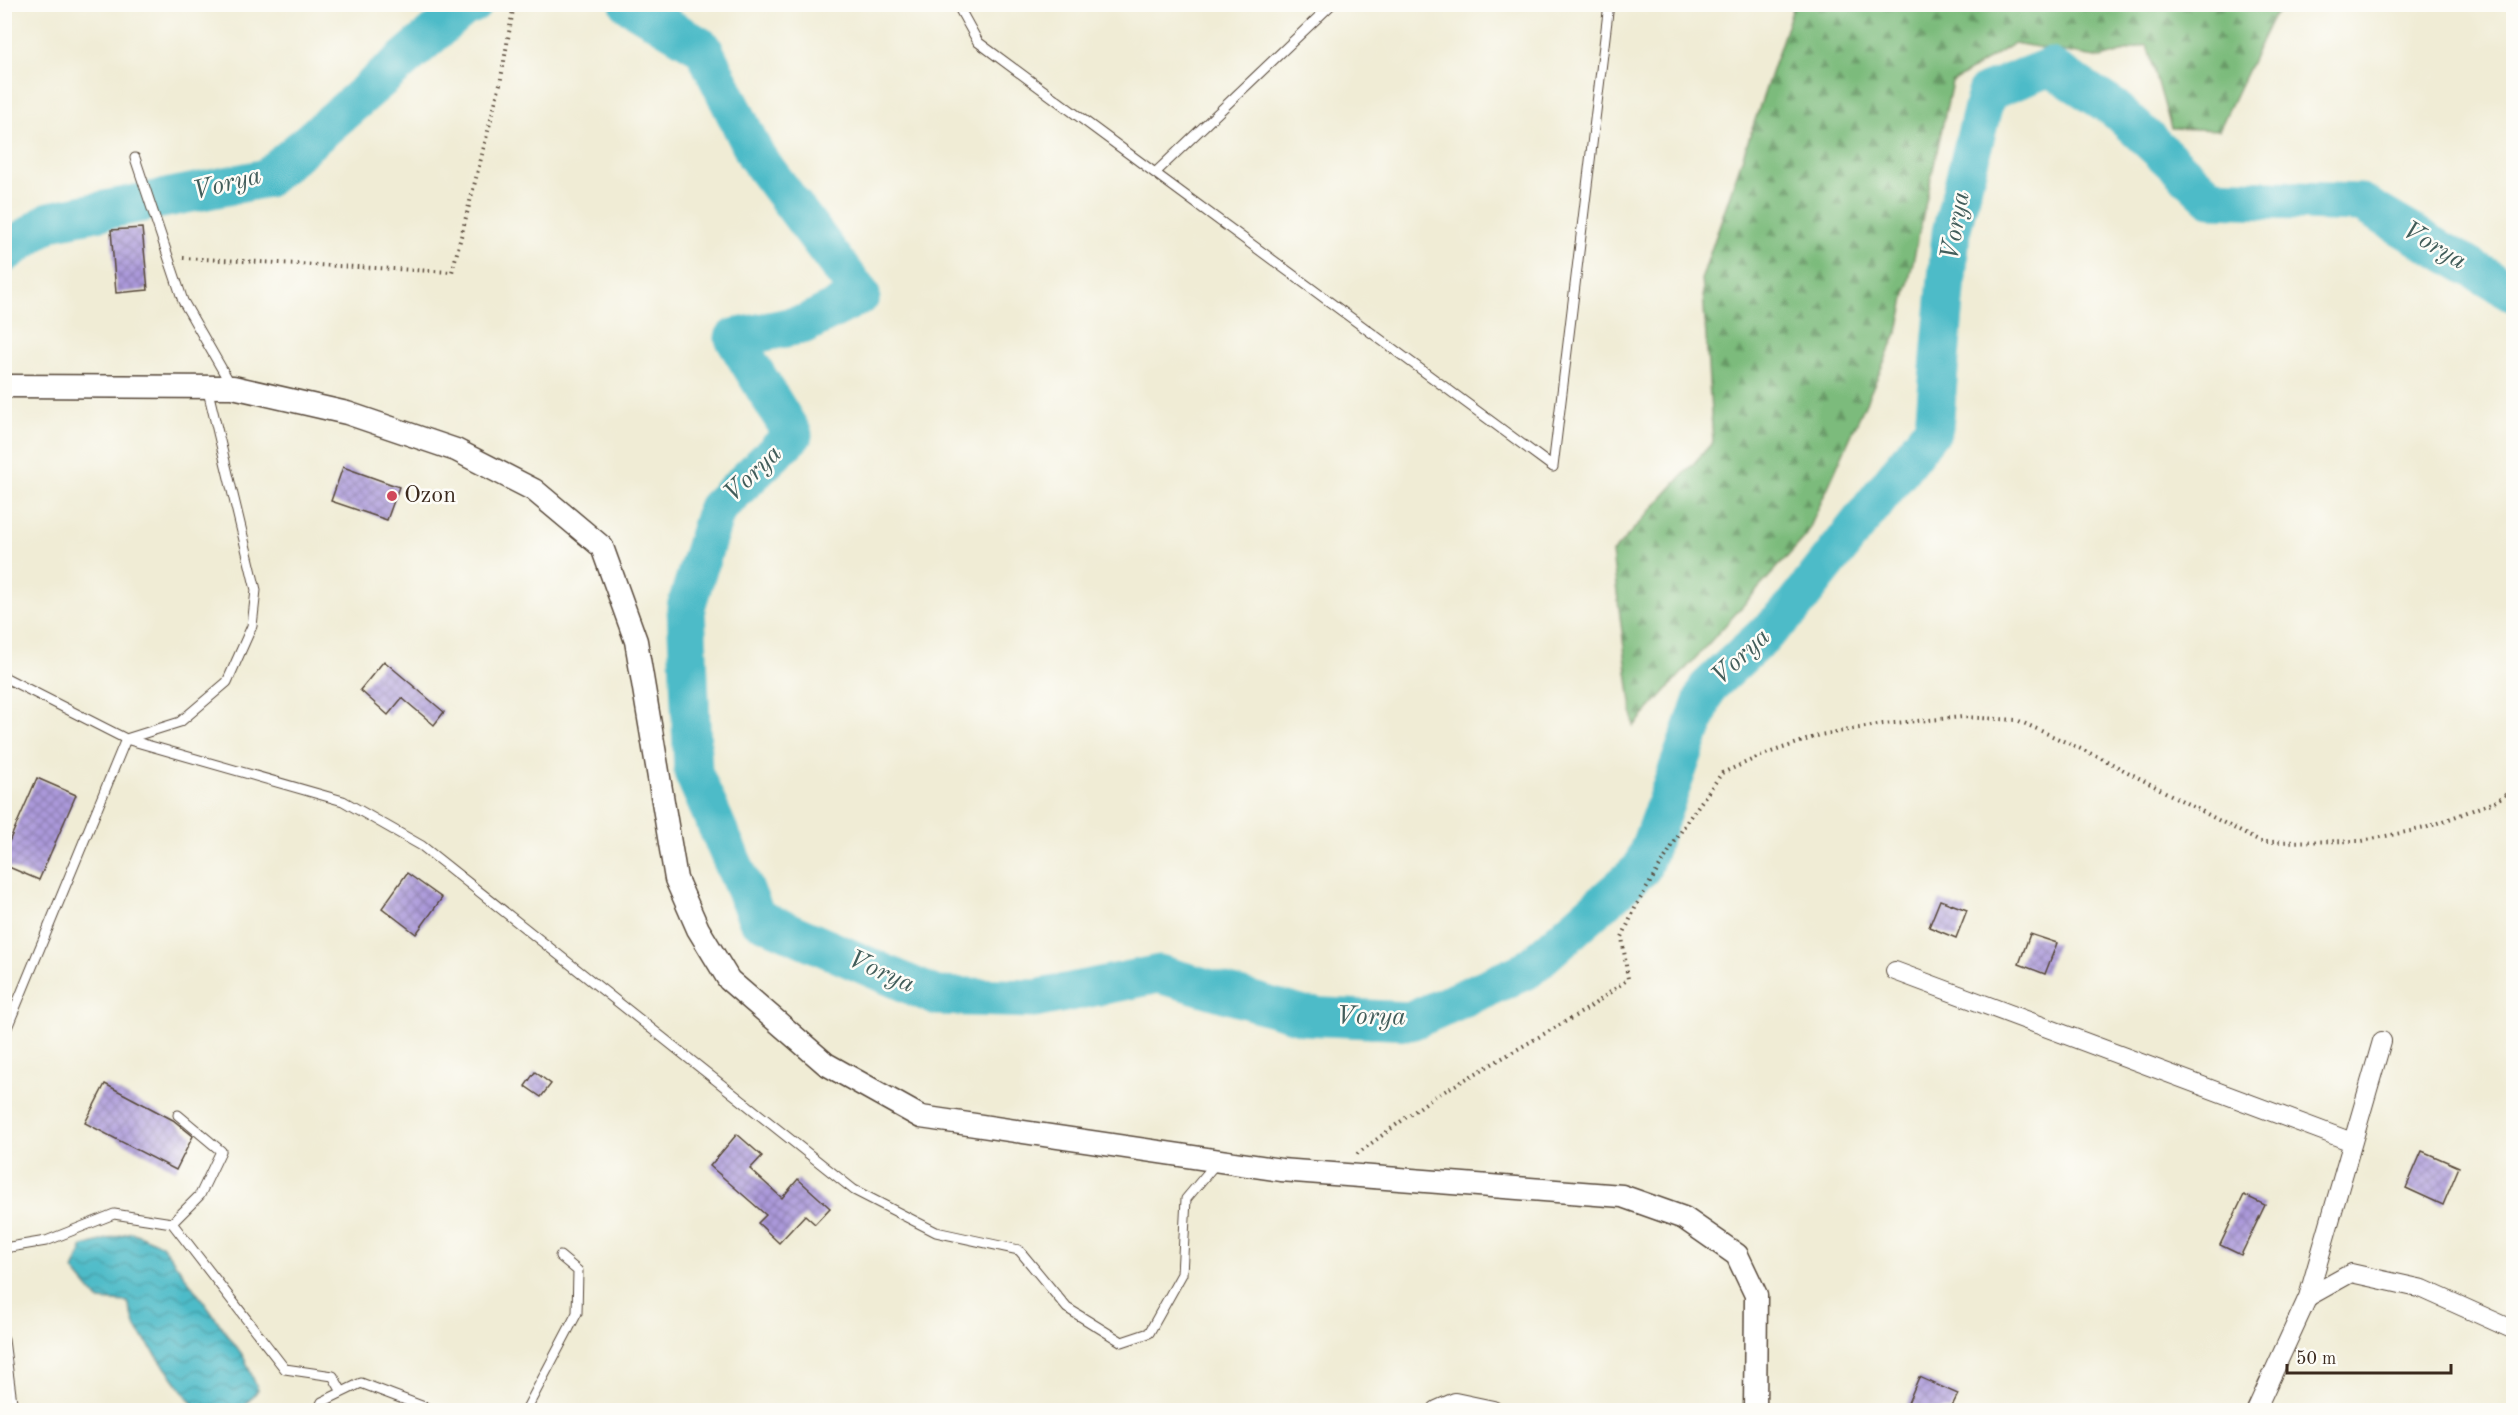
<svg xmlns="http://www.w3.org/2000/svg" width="2518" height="1415" font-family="'Old Standard TT',serif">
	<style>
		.forest { fill: url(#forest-firs); stroke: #5b724d; stroke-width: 1.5 }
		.water { fill: url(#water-waves); stroke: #447273; stroke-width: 1.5 }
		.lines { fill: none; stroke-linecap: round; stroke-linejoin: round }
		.river { stroke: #4ebbc8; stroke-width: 39 }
		.building { fill: url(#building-cross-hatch) }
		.service-casing { stroke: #564739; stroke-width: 11 }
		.minor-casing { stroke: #564739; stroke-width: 20 }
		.tertiary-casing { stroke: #564739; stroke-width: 25 }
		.path { stroke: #564739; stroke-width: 4; stroke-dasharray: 1.5 4.5; stroke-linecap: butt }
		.service { stroke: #fff; stroke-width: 9 }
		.minor { stroke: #fff; stroke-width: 18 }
		.tertiary { stroke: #fff; stroke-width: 22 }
		.poi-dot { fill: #d1495b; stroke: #fdfcf7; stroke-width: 2 }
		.labels { text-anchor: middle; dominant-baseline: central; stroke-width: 5; stroke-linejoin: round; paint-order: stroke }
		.poi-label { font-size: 24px; fill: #3b2a1e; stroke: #fdfcf7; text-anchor: start }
		.water-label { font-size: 26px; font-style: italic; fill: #425d5a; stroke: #fdfcf7 }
	</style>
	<defs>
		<pattern id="forest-firs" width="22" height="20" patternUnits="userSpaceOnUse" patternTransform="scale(1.5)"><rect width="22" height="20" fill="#7bbb7c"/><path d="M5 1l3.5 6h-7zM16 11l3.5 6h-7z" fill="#669865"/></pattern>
		<pattern id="water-waves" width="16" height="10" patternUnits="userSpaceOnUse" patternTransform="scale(1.5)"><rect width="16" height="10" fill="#4ebbc8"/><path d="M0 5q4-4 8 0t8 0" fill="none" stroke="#4298a2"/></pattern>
		<pattern id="building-cross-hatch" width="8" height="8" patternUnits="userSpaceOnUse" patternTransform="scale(1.5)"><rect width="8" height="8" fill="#ab99da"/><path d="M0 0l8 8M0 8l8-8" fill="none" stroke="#8c7db0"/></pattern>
	</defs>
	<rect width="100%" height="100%" fill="#fdfcf7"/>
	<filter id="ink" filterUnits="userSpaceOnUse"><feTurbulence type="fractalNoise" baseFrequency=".0167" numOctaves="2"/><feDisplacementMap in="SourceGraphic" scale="12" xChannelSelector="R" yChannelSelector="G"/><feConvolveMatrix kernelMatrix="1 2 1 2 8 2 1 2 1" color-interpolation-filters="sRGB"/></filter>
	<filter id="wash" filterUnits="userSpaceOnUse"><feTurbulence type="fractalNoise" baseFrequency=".008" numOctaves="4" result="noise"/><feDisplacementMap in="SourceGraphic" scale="24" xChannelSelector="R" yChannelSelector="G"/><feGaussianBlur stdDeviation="1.35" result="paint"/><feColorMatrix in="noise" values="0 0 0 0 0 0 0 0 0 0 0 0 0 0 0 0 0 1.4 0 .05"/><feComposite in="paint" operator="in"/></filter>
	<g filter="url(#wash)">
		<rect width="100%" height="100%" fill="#f0ecd5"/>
		<!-- forest -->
		<path class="forest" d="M1794,5h490l-12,14 -53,111 -48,-2 -24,-83 -46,13 -87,-15 -62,39 -54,249 -92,205 -172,190 -22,-173 101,-111 -11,-165z"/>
		<!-- water -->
		<path class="water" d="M131,1232l31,13 82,112 14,33 -17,20h-44l-61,-82 -8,-26 -30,-2 -25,-30 10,-24z"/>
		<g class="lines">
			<!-- river -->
			<path class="river" d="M629,4l74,44 53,108 105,139 -56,29 -71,14 59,97 -76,73 -31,99 7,165 64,146 179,78 99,3 124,-25 145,42 107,5 116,-51 115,-102 65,-180 84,-78 143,-183 17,-195 36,-140 63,-25 64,41 97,90 150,5 153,90
				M4,254l46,-33 217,-43 196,-170 10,-4"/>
		</g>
		<g id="blocks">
			<!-- building -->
			<path class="building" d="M142,228l6,62 -32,3 -5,-63z
				M343,467l56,20 -12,33 -56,-19z
				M384,661l60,51 -10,13 -32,-27 -14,17 -28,-25z
				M37,778l39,17 -37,85 -35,-15v-12z
				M407,873l35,25 -26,36 -34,-26z
				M1940,900l27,10 -11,28 -27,-11z
				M2030,934l27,9 -12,31 -26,-10z
				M535,1072l16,12 -10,13 -16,-11z
				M105,1084l68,36 20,16 -17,34 -91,-47z
				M737,1134l25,22 -12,13 32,29 16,-19 32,29 -15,16 -10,-9 -26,28 -21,-20 8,-8 -56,-49z
				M2422,1151l37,16 -16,38 -37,-17z
				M2244,1195l21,10 -24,50 -21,-10z
				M1919,1377l39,17 -8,16h-45z"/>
		</g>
	</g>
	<g filter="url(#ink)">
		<use href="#blocks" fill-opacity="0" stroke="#564739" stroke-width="1.5"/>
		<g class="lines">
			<defs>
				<path id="service" d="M957,4l21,38 177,131 177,-169
					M135,158l48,143 48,84
					M1155,173l398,294 56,-463
					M207,387l49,203 -4,36 -25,56 -47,40 -54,17 217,62 79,45 432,344 82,42 83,18 48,58 55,34 27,-9 33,-59 4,-75 31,-37
					M4,677l122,62 -122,296
					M172,1223l113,146 48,7 9,16
					M4,1248l42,-7 68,-27 58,9 28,-28 21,-44 -43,-36
					M4,1340l9,70
					M318,1410l4,-8 39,-19 71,27
					M526,1410l51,-97 1,-42 -18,-15"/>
				<path id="minor" d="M1895,971l457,171
					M2308,1297l43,-24 72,16 91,41
					M1437,1410l18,-8 38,8
					M2256,1410l52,-113 74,-256"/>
				<path id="tertiary" d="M4,386l229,1 114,26 109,37 78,40 68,57 34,94 40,238 22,50 31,51 97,84 95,53 360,53 341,26 62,22 53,37 19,40 -1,115"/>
			</defs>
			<!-- service casing -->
			<use href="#service" class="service-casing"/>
			<!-- minor casing -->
			<use href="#minor" class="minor-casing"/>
			<!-- tertiary casing -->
			<use href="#tertiary" class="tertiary-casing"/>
			<!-- path -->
			<path class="path" d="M183,258l269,14 48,-188 14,-80
				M1357,1154l74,-55 158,-91 39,-29 -6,-42 15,-33 51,-84 34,-47 41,-18 57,-20 63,-11 80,-7 54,3 86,39 157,83 102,-1 63,-13 69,-26 20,-13"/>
			<!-- service -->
			<use href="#service" class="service"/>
			<!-- minor -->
			<use href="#minor" class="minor"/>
			<!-- tertiary -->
			<use href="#tertiary" class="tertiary"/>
		</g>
	</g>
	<!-- markers -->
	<circle class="poi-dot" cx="392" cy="496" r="6"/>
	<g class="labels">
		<!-- poi labels -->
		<g class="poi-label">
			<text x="404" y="496">Ozon</text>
		</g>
		<!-- water labels -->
		<g class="water-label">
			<text transform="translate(227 184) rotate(-14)">Vorya</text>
			<text transform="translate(1956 226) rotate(-80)">Vorya</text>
			<text transform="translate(2434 246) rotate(31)">Vorya</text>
			<text transform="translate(753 474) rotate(-44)">Vorya</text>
			<text transform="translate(1741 657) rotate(-43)">Vorya</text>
			<text transform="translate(881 972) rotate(24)">Vorya</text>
			<text transform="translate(1371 1017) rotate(1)">Vorya</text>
		</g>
	</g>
	<!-- margin -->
	<rect width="2518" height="1415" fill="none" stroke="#fdfcf7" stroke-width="24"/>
	<!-- scale -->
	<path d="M2287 1364v9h164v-9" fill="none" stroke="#3b2a1e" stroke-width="3"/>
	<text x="2296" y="1364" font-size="18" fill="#3b2a1e" stroke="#fdfcf7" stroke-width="4.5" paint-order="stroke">50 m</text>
</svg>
